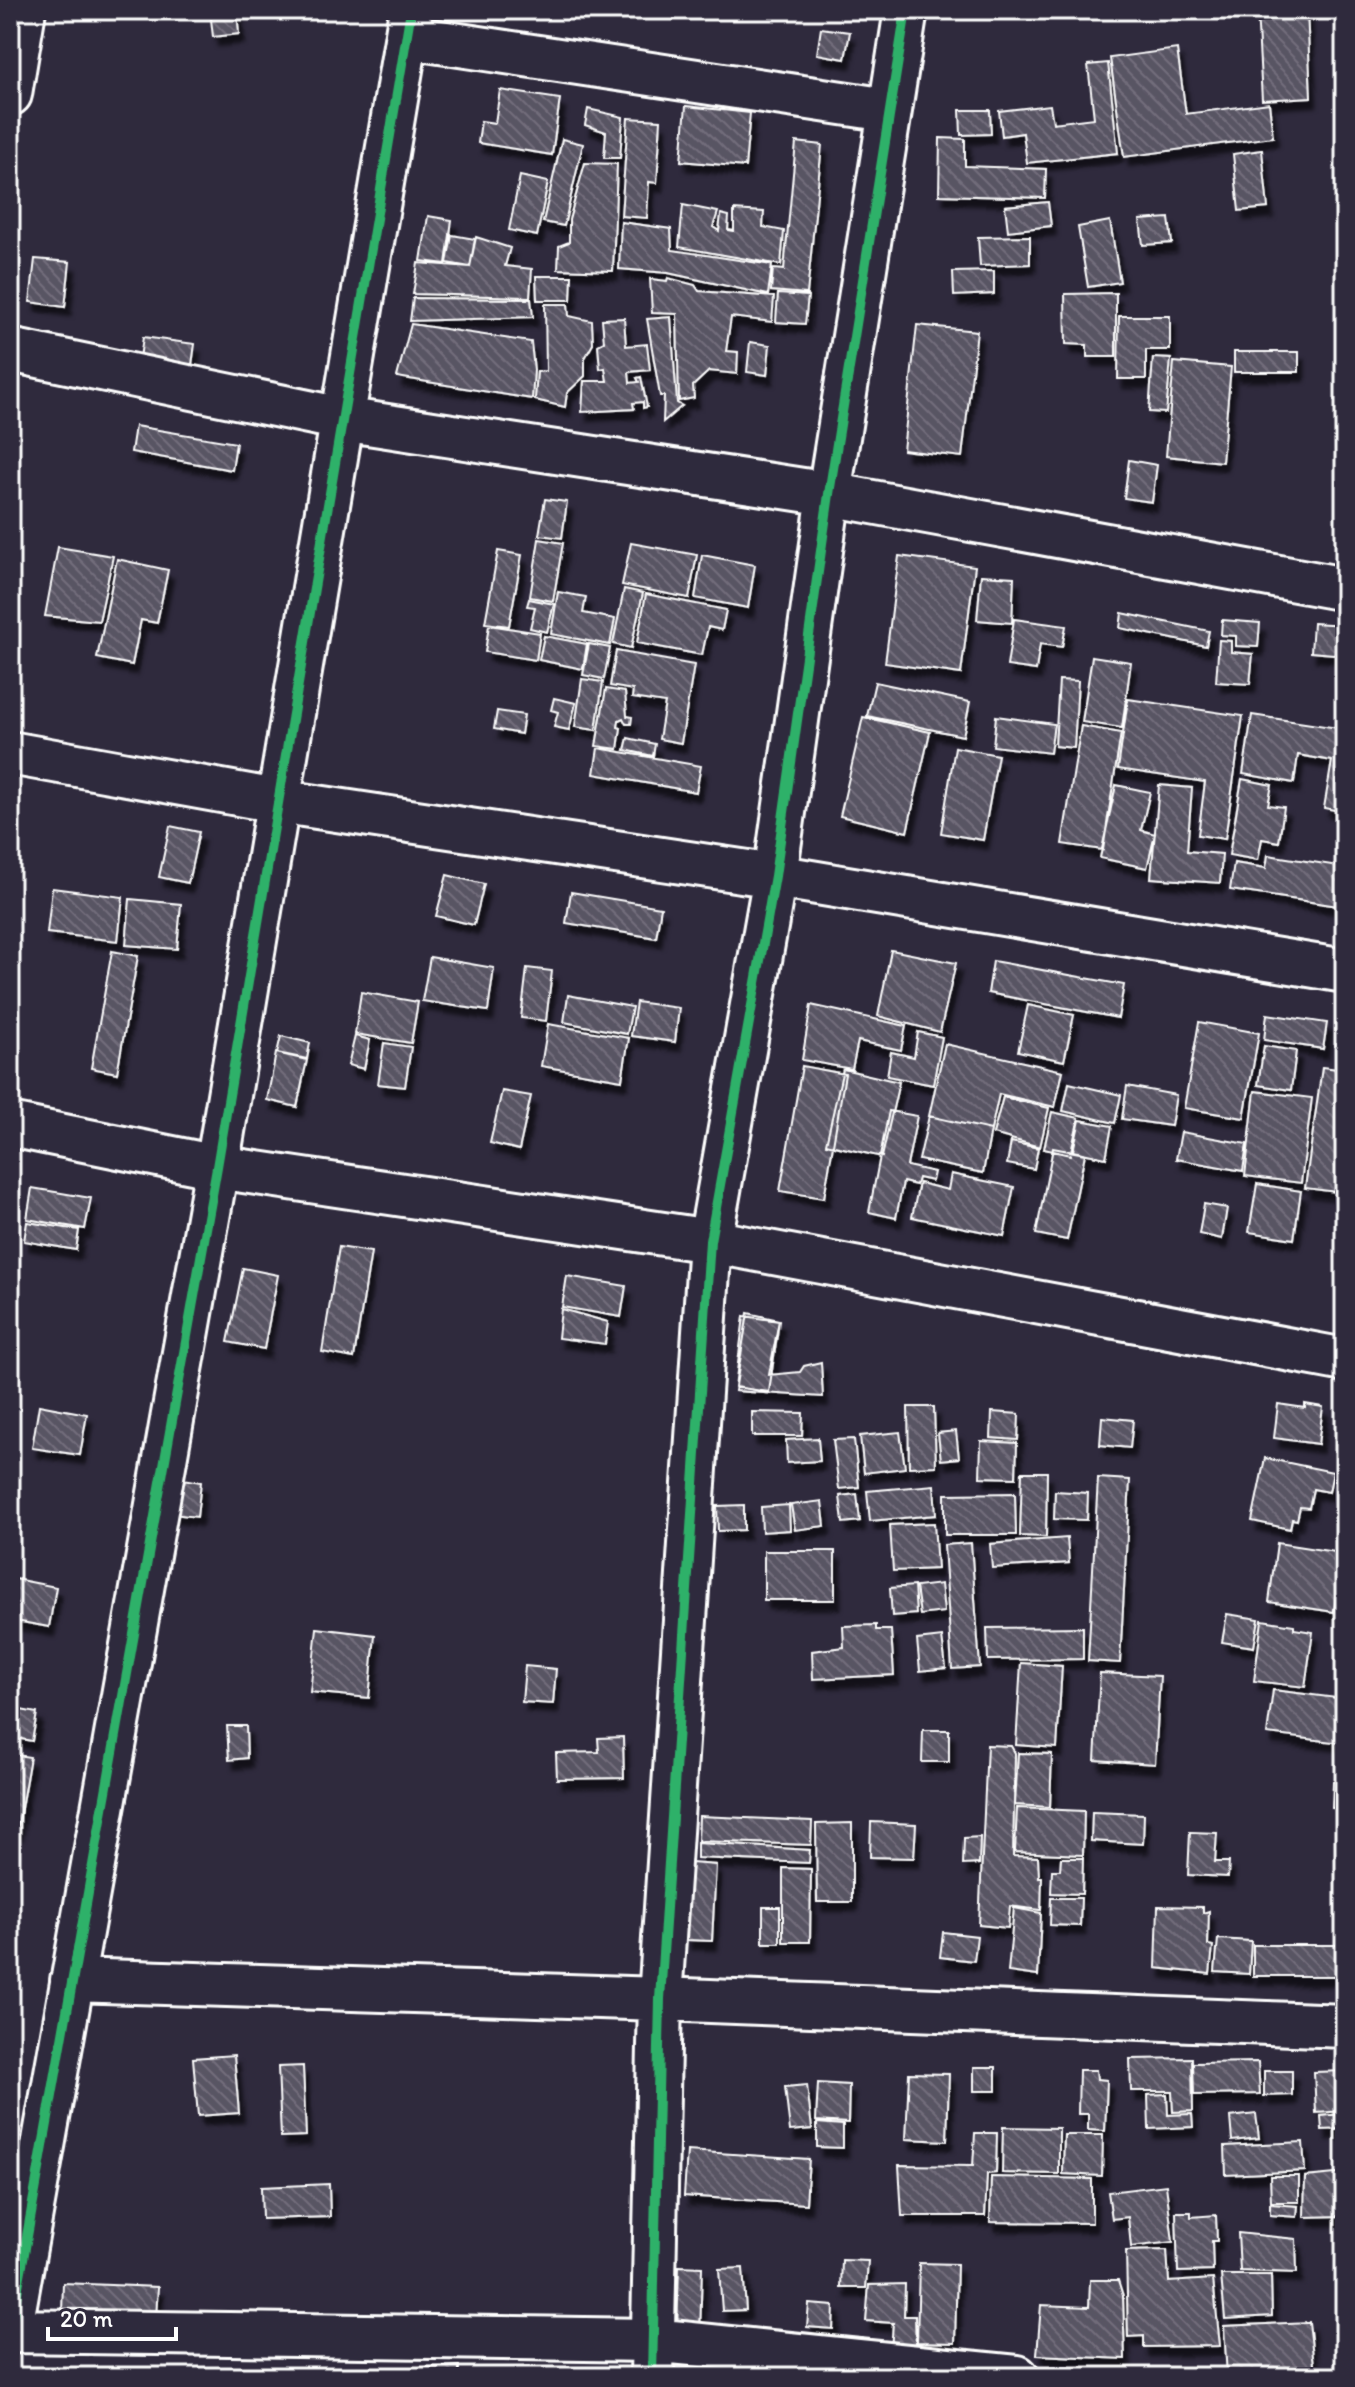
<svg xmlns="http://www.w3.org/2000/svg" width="1355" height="2387" font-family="Itim,sans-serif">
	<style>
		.building { fill: url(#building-back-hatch); stroke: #fff; stroke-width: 2; filter: url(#shadow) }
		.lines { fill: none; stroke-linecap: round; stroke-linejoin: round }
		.street-casing { stroke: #fff; stroke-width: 48 }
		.street { stroke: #2f2a3d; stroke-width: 42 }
		.cycleway-casing { stroke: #2f2a3d; stroke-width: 15 }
		.cycleway { stroke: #2db169; stroke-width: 10 }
	</style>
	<defs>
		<pattern id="building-back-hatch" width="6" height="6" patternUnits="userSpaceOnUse" patternTransform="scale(2)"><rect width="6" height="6" fill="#595564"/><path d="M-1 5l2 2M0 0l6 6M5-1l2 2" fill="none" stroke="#726e7b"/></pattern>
		<filter id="shadow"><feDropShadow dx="5" dy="9" stdDeviation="2" flood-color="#0009"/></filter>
	</defs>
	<rect width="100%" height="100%" fill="#2f2a3d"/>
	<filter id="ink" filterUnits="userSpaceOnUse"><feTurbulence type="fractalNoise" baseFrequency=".0125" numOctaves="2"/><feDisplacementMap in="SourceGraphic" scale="16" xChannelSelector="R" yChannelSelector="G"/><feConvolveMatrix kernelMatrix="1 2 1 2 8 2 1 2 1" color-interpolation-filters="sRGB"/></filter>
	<g filter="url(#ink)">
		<!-- building -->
		<path class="building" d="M210,10h27l2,24 -26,3z
			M1257,10h50l4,87 -49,3z
			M821,28l29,4 -5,27 -28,-5z
			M1177,49l9,65 83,-11 4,34 -149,20 -14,-99z
			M1108,63l10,90 -91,10 -4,-30 -21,3 -3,-25 51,-6 3,18 41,-5 -6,-53z
			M500,90l60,9 -8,56 -74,-12 3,-22 14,2z
			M686,106l64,7 -5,54 -64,-6z
			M588,109l35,8 -3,41h-16l2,-26 -21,-7z
			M960,110h30l1,24 -30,1z
			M628,118l33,2 -4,63 -8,-1 -2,36 -26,-2z
			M940,138l25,1v27l81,3 -1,29 -106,-3z
			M562,139l21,5 -19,82 -21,-4z
			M796,142l26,3 -15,149 -36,-3 2,-22 11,1z
			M1262,150l6,58 -29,3 -6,-57z
			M585,163l32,1 -4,107 -55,-2 1,-23 10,-4v-22z
			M520,176l28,6 -11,54 -28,-6z
			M1048,202l3,24 -43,5 -3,-25z
			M683,205l35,7 -5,15 6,4 2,-17 8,2 -1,14 6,1v-21l30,2 -1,15 21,4 -3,34 -102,-18z
			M428,216l24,4 -6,44 -25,-3z
			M1169,218l3,25 -29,2 -3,-25z
			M1110,221l10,61 -32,5 -10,-60z
			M621,222l50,7 1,21 100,15 -4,30 -100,-22 -49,-4z
			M452,235l23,4 -5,28 -23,-4z
			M1030,236v28l-50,2 -2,-29z
			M476,237l34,11 -5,18 27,3 -2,28 -117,-3 5,-31 52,4z
			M35,259l35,3 -5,45 -35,-5z
			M994,271v23l-40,2 -1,-24z
			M536,276h36l-1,24h-34z
			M668,278l27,7 4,6 75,6 -2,25 -41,-5 -5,34 12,1 -1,22 -28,-3 -16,15 1,12 -15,3 -2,-87 -25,-1 -2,-34 17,2z
			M1116,293v64h-29v-12l-21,-1 -1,-50z
			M778,294l30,2 -3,28 -29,-2z
			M413,298l118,1 2,18 -123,4z
			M545,304h23l1,12 23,5 1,23 -8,14v18l-18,17 -2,14 -30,-7 2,-28 9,-1z
			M1119,316h51v34h-24v29h-28z
			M671,317l6,86 5,3 -19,16 1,-26h-4l-13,-77z
			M624,318l2,28 21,-2 3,26 -21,2 1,11 9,-1 -2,-4 4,-1 6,30 -4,1v-6l-10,1 1,6 -52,3 2,-31h23l-2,-13 -5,1 -2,-24 6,-3 -2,-23z
			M411,324l120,18 3,28 -2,29 -135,-22z
			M917,325l60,6 -15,126 -59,-7z
			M143,337l52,7 -3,21 -52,-7z
			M750,342l20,3 -3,30 -20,-3z
			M1234,352h65v20h-65z
			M1153,358l18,1 -5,54 -17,-1z
			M1174,362l57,5 -9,95 -56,-6z
			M135,426l101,17 -4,27 -101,-18z
			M1129,460l28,5 -5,37 -28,-4z
			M545,499l22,3 -5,36 -23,-3z
			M539,539l24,4 -10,58 -23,-4z
			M631,543l66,12 -8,43 -67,-13z
			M58,547l55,9 -14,65 -54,-5z
			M498,551l24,4 -13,71 -24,-3z
			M702,555l53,10 -7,43 -53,-10z
			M899,556l76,10 -14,108 -76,-11z
			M117,559l51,11 -11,53 -16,-3 -9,45 -35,-7z
			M981,575l33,2 -2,46 -35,-3z
			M624,589l19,4 -12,55 -18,-4z
			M558,592l28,5 -3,16 32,6 -5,26 -59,-11z
			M646,594l80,16 -4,20 -14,-3 -6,28 -65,-12z
			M529,599l25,5 -7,28 -17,-4 5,-21 -8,-1z
			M1122,613l87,18 -3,15 -86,-18z
			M1014,619l52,7 -4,21 -22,-3 -4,26 -29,-4z
			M1222,620l38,3 -2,24 -22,-1v-10l-15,-1z
			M1313,623l32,2v30l-34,-3z
			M489,625l51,8 -4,27 -51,-8z
			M544,636l43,8 -4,25 -44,-9z
			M1219,640l12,1v11l22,2 -3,30 -34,-2z
			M589,644l21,4 -6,31 -21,-4z
			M616,651l78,14 -13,78 -22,-4 6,-36 -33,-5 1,-8 -23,-4z
			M1092,656l39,6 -9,66 -40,-6z
			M582,679l21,3 -7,48 -21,-3z
			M1345,679v43l-7,-1z
			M1059,680l19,1 -4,67 -19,-2z
			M875,682l95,20 -7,34 -96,-20z
			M606,689l19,3 2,24 5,1 -1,7h-5l-3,-6 -4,2 -1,7 3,1 -3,21 -22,-3z
			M554,698l22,5 -7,27 -15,-3 4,-15 -7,-2z
			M1128,699l115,17 -18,123 -27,-4 7,-53 -87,-13z
			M497,711l27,4 -3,19 -27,-5z
			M1252,715l93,14v83l-21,-4 8,-47 -34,-6 -4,28 -51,-9z
			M996,716l58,8 -4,29 -57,-7z
			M863,717l67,15 -23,100 -67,-16z
			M1081,726l40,7 -18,117 -41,-6z
			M628,738l27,6 -2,12 -28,-6z
			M955,747l43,8 -15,85 -42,-7z
			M598,748l103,18 -5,26 -102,-18z
			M1242,779l30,6 -4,20 16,2 -5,35 -17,-3 -4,21 -29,-5z
			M1116,785l34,7 -9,38 14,4 -8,34 -47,-10z
			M1159,785l33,3 -5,63 35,3 -2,29 -69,-5z
			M170,826l29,6 -11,51 -29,-6z
			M1268,855l77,12v40l-115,-17 4,-27 32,5z
			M447,875l37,9 -10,41 -38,-9z
			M52,888l71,9 -5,44 -71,-8z
			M571,892l90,15 -5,31 -90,-15z
			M130,899l51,5 -4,45 -51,-4z
			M891,950l65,13 -16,69 -62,-16z
			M112,951l26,5 -21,117 -26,-5z
			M430,957l64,11 -6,43 -66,-10z
			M993,961l131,24 -6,33 -130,-25z
			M527,968l25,3 -6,50 -25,-3z
			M361,992l57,10 -7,41 -56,-9z
			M568,995l64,12 -5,27 -63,-12z
			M636,1002l43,6 -4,34 -44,-6z
			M811,1005l95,21 -5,24 -43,-9 -6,28 -50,-9z
			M1028,1005l46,10 -10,46 -46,-10z
			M1267,1014l60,9 -4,26 -59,-9z
			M1199,1022l60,11 -15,85 -60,-10z
			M548,1024l81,14 -7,42 -81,-14z
			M918,1032l24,5 -9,48 -46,-9 4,-24 23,5z
			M281,1036l29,7 -3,16 -30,-6z
			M355,1036l15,4 -6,29 -16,-4z
			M384,1043l27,4 -6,40 -27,-3z
			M945,1044l118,27 -8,36 -56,-13 -8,36 -62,-14z
			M1264,1046l32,5 -5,39 -33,-5z
			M276,1053l31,7 -10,47 -30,-7z
			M802,1066l43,8 -21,124 -44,-7z
			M1322,1067l23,3v123l-40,-5z
			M843,1069l56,13 -17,75 -56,-13z
			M1069,1083l52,12 -6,28 -52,-12z
			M1127,1086l49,9 -5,31 -49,-7z
			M502,1091l29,5 -12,54 -29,-7z
			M1255,1091l57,7 -11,85 -56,-7z
			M1003,1097l46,11 -9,39 -47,-13z
			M889,1111l28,5 -10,50 27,6 -2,9 -14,-3 -2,7 -13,-3 -7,36 -27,-6z
			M1052,1112l27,6 -9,37 -26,-6z
			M929,1116l62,14 -8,43 -64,-13z
			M1080,1120l32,6 -6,32 -33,-7z
			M1181,1132l66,12 -4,27 -67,-12z
			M1011,1142l27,6 -4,21 -27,-5z
			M1053,1148l32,6 -18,86 -31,-6z
			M951,1174l63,13 -10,49 -92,-19 7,-34 29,7z
			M1257,1184l44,7 -7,48 -45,-7z
			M32,1188l59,10 -6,31 -58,-10z
			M1204,1204l23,4 -5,31 -23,-5z
			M27,1222l52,8 -3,20 -52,-9z
			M339,1247l32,5 -17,106 -32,-6z
			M243,1268l35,7 -14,74 -36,-7z
			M567,1276l59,10 -5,31 -59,-10z
			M561,1309l47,13 -3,22 -47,-6z
			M748,1313l31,7 -10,55 31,-3 4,-6 17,-4 2,35 -88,-6z
			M744,1316l35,5 -10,71 -34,-5z
			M1278,1404l27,4v-4l18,3 -5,37 -44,-6z
			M39,1405l48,9 -7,41 -48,-7z
			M908,1407h26l2,59 -27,1z
			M752,1412l51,1 -1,23h-50z
			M992,1412l27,2 -1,26 -27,-2z
			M1102,1417l31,3 -3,28 -30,-3z
			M956,1431l3,27 -18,2 -3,-27z
			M900,1432l5,36 -41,5 -4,-37z
			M818,1438l2,23 -33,2 -1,-23z
			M854,1439l5,48 -20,2 -6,-49z
			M981,1441l36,2 -1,35 -36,-1z
			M1265,1458l68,14 -4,20 -16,-3 -4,19 -9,-1 -3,13 -5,-1 -2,10 -38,-8z
			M1022,1472h25l-1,65 -26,-1z
			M176,1478l25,4 -4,35 -25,-3z
			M1098,1478l32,2 -10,183 -32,-2z
			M934,1485l2,30 -66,6 -3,-30z
			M1055,1491l33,2 -1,27 -33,-1z
			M1015,1493l1,42h-71v-41z
			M857,1494l3,27 -17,2 -3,-27z
			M822,1501l3,25 -30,4 -4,-25z
			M744,1505v25l-26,1 -1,-25z
			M789,1505l1,25 -28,2 -1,-25z
			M934,1523l3,46 -44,2 -3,-46z
			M1067,1538l2,25 -77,5 -2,-24z
			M971,1543l9,124 -28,2 -8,-124z
			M1277,1543l65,10 -8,59 -65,-10z
			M764,1551h71v49h-71z
			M10,1578l46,9 -7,40 -39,-7z
			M941,1584l3,28 -24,3 -4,-28z
			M914,1586l2,28 -24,2 -2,-28z
			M1227,1614l32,5 -5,28 -32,-5z
			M1262,1620l32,5v4l19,3 -8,55 -51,-6z
			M876,1625v5h15l3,45 -81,4 -1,-28 32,-4 -1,-21z
			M1083,1627v32l-95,1 -1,-32z
			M317,1628l58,7 -6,63 -59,-6z
			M942,1637l4,31 -26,3 -3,-31z
			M1021,1663l41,3 -5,82 -41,-3z
			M525,1666l31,3 -3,35 -31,-2z
			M1100,1673l60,3 -5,88 -60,-4z
			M1273,1690l72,9 -4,44 -74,-9z
			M10,1708l27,5 -5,28 -22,-4z
			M227,1726h19l1,32 -18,2z
			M923,1730h26v32h-27z
			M623,1737l1,41 -67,1 -1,-26 43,-1 -1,-14z
			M987,1745l24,1 4,7 -2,103 25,1 1,20h3l-1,33 -31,-4 -2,22 -29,-3z
			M1018,1753l34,1 -2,53 -35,-2z
			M10,1754l20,3 -13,74 -7,-2z
			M1333,1781l12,1v27l-13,-1z
			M1017,1808l67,3 -1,44 -68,-3z
			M1092,1812l52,2 -1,30 -52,-3z
			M699,1816l113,5 -1,24 -113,-4z
			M871,1822l45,2 -2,34 -44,-1z
			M852,1823v79h-35l-1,-78z
			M1190,1832l27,1 -2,29h14l-1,15 -40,-2z
			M980,1837l-1,27 -16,1 1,-27z
			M697,1843l113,7 -1,13 -112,-5z
			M1061,1858h22l-1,36 -31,-1 1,-23h8z
			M691,1863l25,2 -4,76 -26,-1z
			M783,1868l28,1 -1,73h-27z
			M1051,1898h30l-1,28 -30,-1z
			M1158,1906l45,1v6l6,-2 -1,34 5,1 -3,28 -54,-6z
			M763,1907h17v36h-17z
			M1014,1908l27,5 -3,63 -30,-4z
			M943,1932l34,4 -3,25 -34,-4z
			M1218,1939l33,2 -2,33 -34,-2z
			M1253,1945h90l-1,31h-89z
			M234,2055l5,58 -41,3 -5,-58z
			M1192,2058l1,53 -20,1 -1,-21h-41l-1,-32z
			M1258,2062l2,32 -66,1 -1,-32z
			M303,2066l3,70 -25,1 -3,-70z
			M974,2067h22v24h-22z
			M1079,2070h17l1,9 10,1 -2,51 -17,-1v-16h-10z
			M1264,2071h28v24l-28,1z
			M1345,2071v40l-29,2 -2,-41z
			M909,2073l40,1 -2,67 -41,-2z
			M818,2083l31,2 -1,38 -32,-2z
			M807,2085l5,44 -22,2 -5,-44z
			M1167,2094l1,21 24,-1 1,13 -44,2 -1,-34z
			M1256,2114l3,24 -27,3 -2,-24z
			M1343,2114v15l-21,1 -1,-14z
			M817,2123l26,2v23l-26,-1z
			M1003,2127l56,1v46l-57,-1z
			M975,2133h22l-1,40 -9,1 -2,42h-83l-3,-51 74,1z
			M1064,2135h39l-1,41 -39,-2z
			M1303,2142l2,29 -79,4 -1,-29z
			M687,2151l122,8 -3,45 -122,-8z
			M1345,2173l-3,43 -38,1 1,-40z
			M1270,2176h29v26h-28z
			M991,2177l101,2v44l-102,-1z
			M329,2184l1,33 -68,2 -1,-32z
			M1166,2185l7,57 -42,5 -3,-30 -16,2 -4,-27z
			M1270,2204l28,2 -1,11 -27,-2z
			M1176,2212h15v5l25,-2 1,26h-5l1,30 -35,1z
			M1238,2233l58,6 1,34 -57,-2z
			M1167,2250l2,32 44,-3 7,67 -76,1v-11l-16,1 -2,-86z
			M842,2260l26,1 -2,27h-25z
			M919,2263l38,1 -2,79 -38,-1z
			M679,2266l23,1 -2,68 -23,-1z
			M743,2268l3,42 -24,1 -3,-42z
			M1221,2275h50l1,41 -47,3z
			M1090,2280h28l5,16 2,63 -88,-4 4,-50 48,2z
			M63,2283l95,4 -2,30 -94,-5z
			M905,2284l-1,32h11l1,33 -25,1 2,-27 -27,-2 3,-36z
			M809,2304l25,2 -1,23 -26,-2z
			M1309,2322l6,51 -88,4 -3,-51z
			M459,2366v11h-40v-9z"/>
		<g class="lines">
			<defs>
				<path id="street" d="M407,37l481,73
					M10,94l14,-84
					M10,350l332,69 487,75 516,95
					M10,753l267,48 498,75 570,95
					M10,1125l207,42 493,74 635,119
					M72,1980l588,19 685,27
					M10,2331l642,9 365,37
					M10,2332l207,-1165 194,-1157
					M652,2377l8,-378 50,-758 65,-365 54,-382 77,-484"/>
			</defs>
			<!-- street casing -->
			<use href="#street" class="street-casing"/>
			<!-- street -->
			<use href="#street" class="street"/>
			<defs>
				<path id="cycleway" d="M10,2332l207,-1165 194,-1157
					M652,2377l8,-378 50,-758 65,-365 54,-382 77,-484"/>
			</defs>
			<!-- cycleway casing -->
			<use href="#cycleway" class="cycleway-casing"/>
			<!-- cycleway -->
			<use href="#cycleway" class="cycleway"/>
		</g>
	</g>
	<!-- margin -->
	<rect width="1355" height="2387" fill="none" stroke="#2f2a3d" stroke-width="40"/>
	<rect x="20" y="20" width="1315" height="2347" fill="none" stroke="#fff" stroke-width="3" filter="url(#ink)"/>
	<!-- scale -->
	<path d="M48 2327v12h128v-12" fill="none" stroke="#ffffff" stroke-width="4"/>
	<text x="60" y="2327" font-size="24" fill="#ffffff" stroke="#2f2a3d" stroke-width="6" paint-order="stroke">20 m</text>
</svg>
